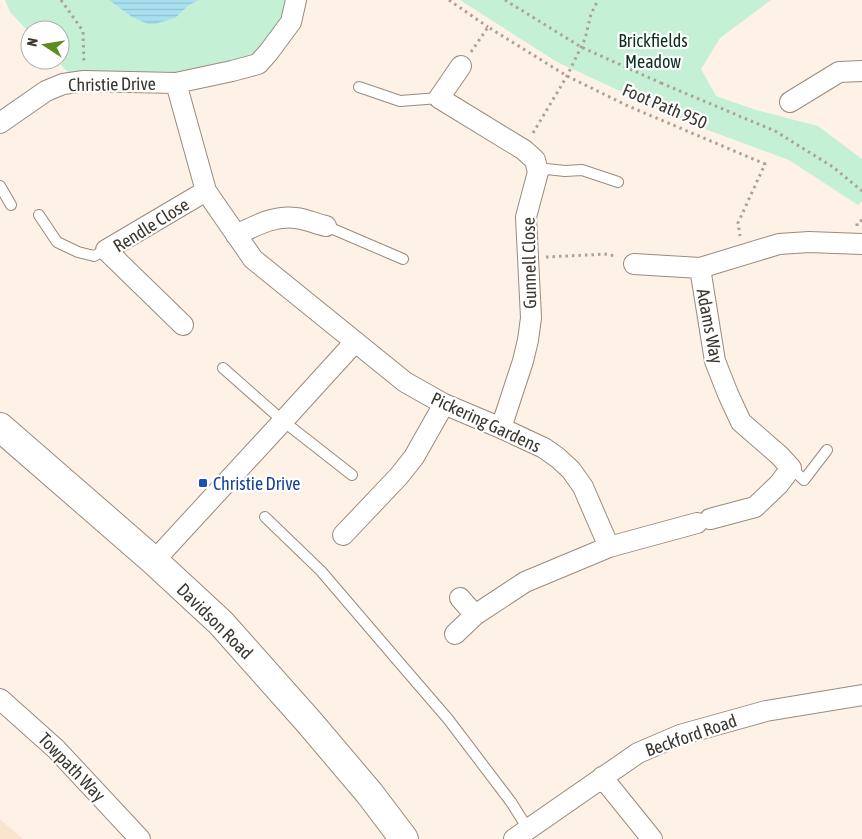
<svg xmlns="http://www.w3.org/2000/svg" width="862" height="839" font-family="'Asap Condensed',sans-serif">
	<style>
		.built { fill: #f9e4ce }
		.park { fill: #c4f0d6 }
		.water { fill: url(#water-rules) }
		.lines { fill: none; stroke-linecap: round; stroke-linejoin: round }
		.lane-casing { stroke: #9a8b7d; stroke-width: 12 }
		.street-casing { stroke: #9a8b7d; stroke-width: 22 }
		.secondary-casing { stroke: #9a8b7d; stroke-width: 30 }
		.path { stroke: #aca298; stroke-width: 3; stroke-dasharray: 2.5 4; stroke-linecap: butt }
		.lane { stroke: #fff; stroke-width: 10 }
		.street { stroke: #fff; stroke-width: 20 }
		.secondary { stroke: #fff; stroke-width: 28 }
		.transit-dot { fill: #1a4fb4; stroke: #fff; stroke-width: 2 }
		.labels { text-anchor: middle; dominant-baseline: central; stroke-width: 4.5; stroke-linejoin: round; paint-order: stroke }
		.park-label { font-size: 18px; fill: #0a311f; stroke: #fff }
		.street-label { font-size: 18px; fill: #3c3630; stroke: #fff }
		.transit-label { font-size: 18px; fill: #164399; stroke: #fff; text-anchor: start }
	</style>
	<defs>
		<pattern id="water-rules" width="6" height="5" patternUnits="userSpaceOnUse" patternTransform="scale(1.25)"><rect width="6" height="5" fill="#a8e0f0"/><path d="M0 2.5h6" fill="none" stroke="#92c1ce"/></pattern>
	</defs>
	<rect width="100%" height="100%" fill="#fef1e5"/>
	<!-- built -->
	<path class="built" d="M0,819l23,20h-23z"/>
	<!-- park -->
	<path class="park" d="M5,0h287l-30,72 -190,4 -16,-16h4v-30h-30v3l-20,-21z
		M460,0h311l-51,38 -19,31 15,27 40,14 62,16 44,33v42l-4,4 -69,-45 -95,-35 -137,-63z"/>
	<!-- water -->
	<path class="water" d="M109,0h90l-10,5 -14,13 -20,6h-7l-16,-7z"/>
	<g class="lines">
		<defs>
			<path id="lane" d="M359,87l41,14 39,-3
				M537,168l28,3 17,-1 36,12
				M0,186l11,19
				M39,215l18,27 21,10 16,4 12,-6
				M326,226l77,33
				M223,368l60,53 69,54
				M791,468l13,12 23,-30
				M265,517l56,54 77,90 50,58 63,83 17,27"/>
			<path id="street" d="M296,0l-5,22 -23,31 -10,11 -26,7 -56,12 30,108 47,68 152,123 39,22 57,24 43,20 14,10 13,12 12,17 26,60 -84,35 -50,33 -15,-17
				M461,66l-22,32 85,52 11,10 3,12 -12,45 5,101 -3,22 -5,21 -22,67
				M790,102l49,-30 23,-1
				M0,123l46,-32 17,-7 21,-3 92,2
				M236,235c19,-9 38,-20 60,-17 10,1 20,6 30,8
				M634,264l66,4
				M183,325l-77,-75 100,-59
				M710,519l45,-12 24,-23 12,-16 -12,-13 -38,-33 -13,-28 -13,-33 -15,-93 79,-24 30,-2 53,2
				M343,535l56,-59 15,-19 30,-53
				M609,547l88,-24
				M154,561l129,-140 72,-79
				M455,634l20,-19
				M0,699l56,50 84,90
				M602,777l50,62
				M514,839l124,-86 42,-18 86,-24 96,-16"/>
			<path id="secondary" d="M0,427l154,134 67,62 88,99 61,72 34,45"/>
		</defs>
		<!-- lane casing -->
		<use href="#lane" class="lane-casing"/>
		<!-- street casing -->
		<use href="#street" class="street-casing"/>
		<!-- secondary casing -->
		<use href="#secondary" class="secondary-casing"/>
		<!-- path -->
		<path class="path" d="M61,0l22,31 1,32
			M449,0l39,27
			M505,0l76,47 80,36
			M471,52l17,-25 79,49 61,30 137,58 -27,59 2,13
			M661,83l114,48 58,36 29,24
			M533,133l34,-57 18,-37 6,-25 7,-14
			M857,226v-3l5,-3
			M546,257l62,-3 9,3"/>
		<!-- lane -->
		<use href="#lane" class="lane"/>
		<!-- street -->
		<use href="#street" class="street"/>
		<!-- secondary -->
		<use href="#secondary" class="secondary"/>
	</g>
	<!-- markers -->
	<rect class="transit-dot" x="198" y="478" width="10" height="10" rx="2.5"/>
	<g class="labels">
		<!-- park labels -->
		<g class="park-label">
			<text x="653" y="40">Brickfields<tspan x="653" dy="21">Meadow</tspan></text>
		</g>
		<!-- street labels -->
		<g class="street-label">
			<text transform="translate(112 84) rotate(-1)">Christie Drive</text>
			<text transform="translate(665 106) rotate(23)">Foot Path 950</text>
			<text transform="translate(151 225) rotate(-32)">Rendle Close</text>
			<text transform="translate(529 263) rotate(-91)">Gunnell Close</text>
			<text transform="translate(710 326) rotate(79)">Adams Way</text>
			<text transform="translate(486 422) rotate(25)">Pickering Gardens</text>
			<text transform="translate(215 621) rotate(45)">Davidson Road</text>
			<text transform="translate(691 735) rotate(-19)">Beckford Road</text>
			<text transform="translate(72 767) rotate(46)">Towpath Way</text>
		</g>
		<!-- transit labels -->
		<g class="transit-label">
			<text x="213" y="483">Christie Drive</text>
		</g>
	</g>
	<!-- north arrow -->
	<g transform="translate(45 45) rotate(282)"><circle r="24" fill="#ffffff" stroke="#b1afac"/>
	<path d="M0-4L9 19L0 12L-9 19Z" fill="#5d8c1f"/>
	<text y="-8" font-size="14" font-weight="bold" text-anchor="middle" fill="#3c3630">N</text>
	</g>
</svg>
